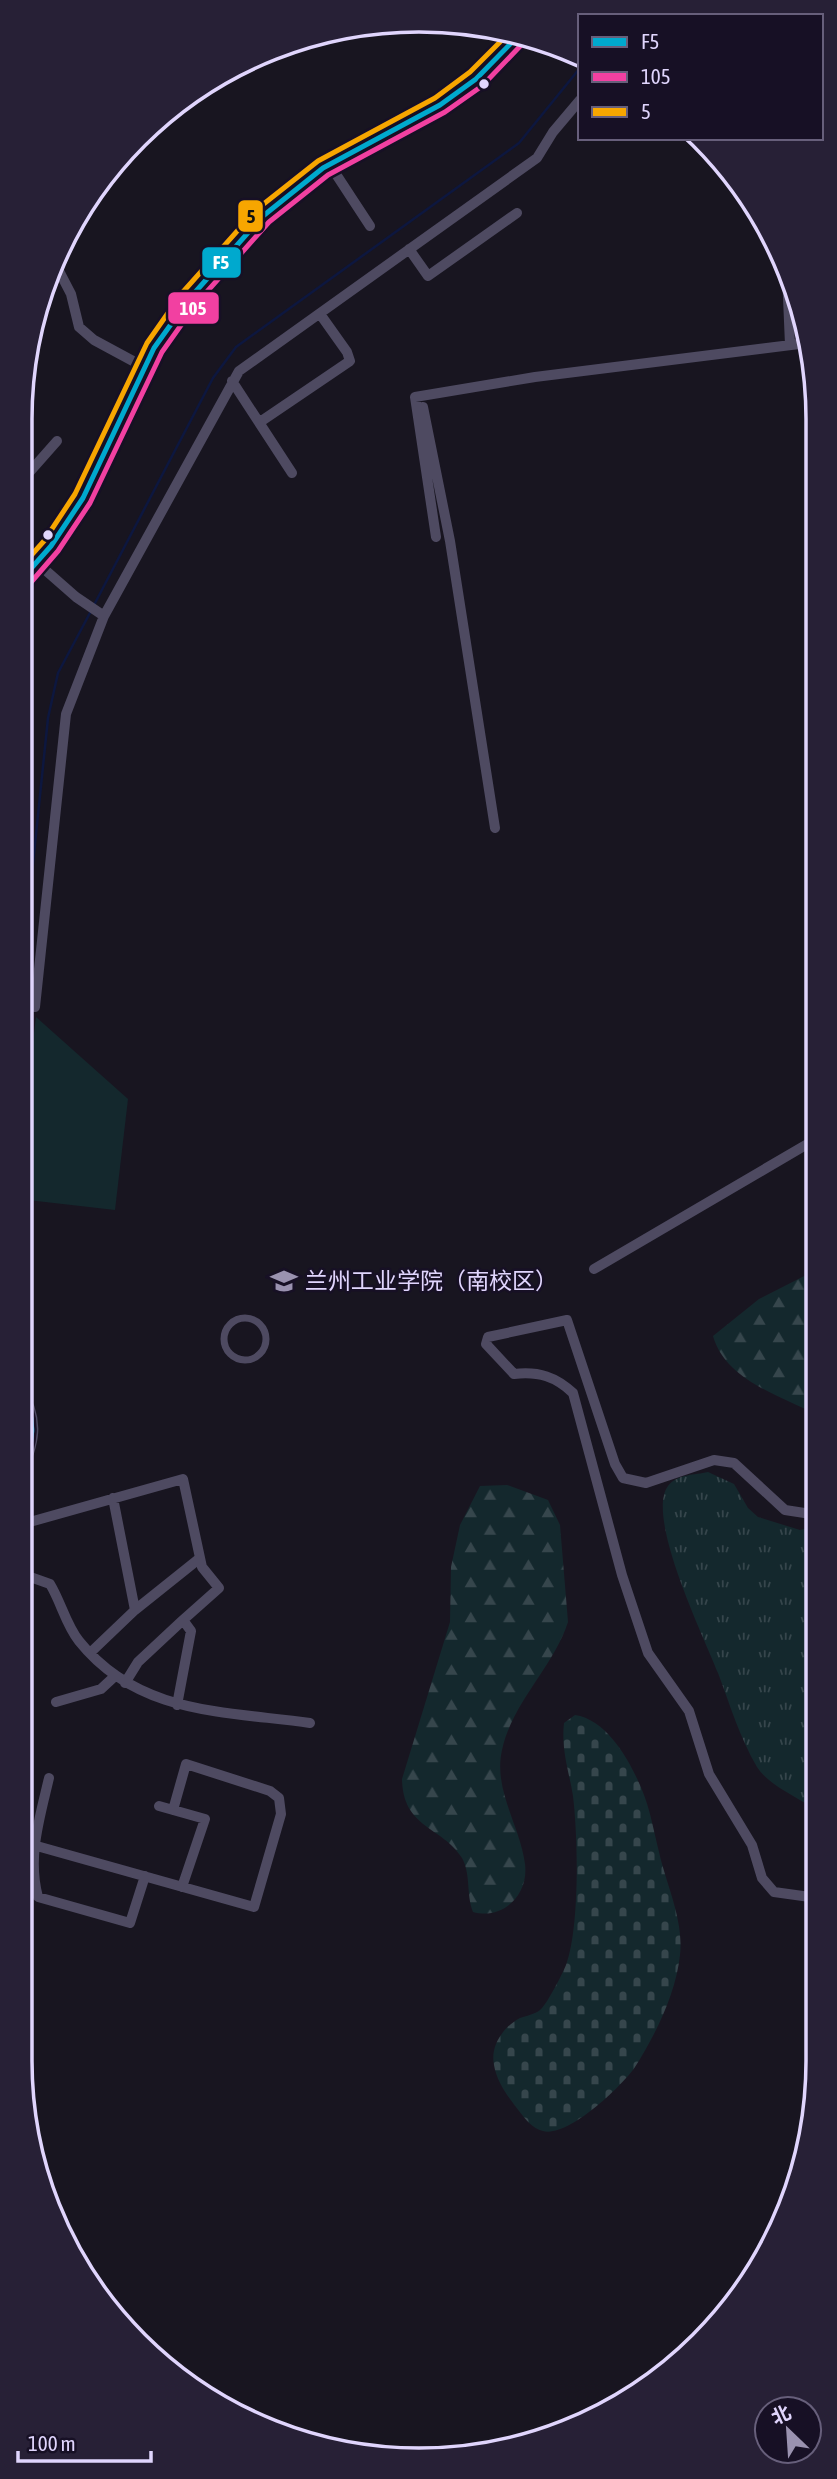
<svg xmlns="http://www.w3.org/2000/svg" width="837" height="2479" font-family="'Asap Condensed','Noto Sans SC',sans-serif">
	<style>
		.grass { fill: url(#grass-tufts) }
		.forest { fill: url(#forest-firs) }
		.cemetery { fill: url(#cemetery-stones) }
		.park { fill: #14282d }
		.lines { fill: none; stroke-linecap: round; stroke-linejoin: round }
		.stream { stroke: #0d173f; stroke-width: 2.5 }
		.pedestrian { stroke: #4e4a61; stroke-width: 7 }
		.minor { stroke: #4e4a61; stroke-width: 10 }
		.secondary { stroke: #534d66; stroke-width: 12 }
		.bus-1-casing { stroke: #171025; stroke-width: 10 }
		.bus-2-casing { stroke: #171025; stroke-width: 10 }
		.bus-3-casing { stroke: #171025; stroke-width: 10 }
		.bus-1 { stroke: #00a9ce; stroke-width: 5 }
		.bus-2 { stroke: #f240a1; stroke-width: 5 }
		.bus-3 { stroke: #f7a600; stroke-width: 5 }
		.bus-dot { fill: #e0d5fd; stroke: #171025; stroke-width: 2.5 }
		.labels { text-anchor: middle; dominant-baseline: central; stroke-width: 5; stroke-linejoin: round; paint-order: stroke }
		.poi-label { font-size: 23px; fill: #e0d5fd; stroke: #171025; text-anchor: start }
		.rim { fill: none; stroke: #e0d5fd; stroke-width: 3.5 }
		.line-badge { stroke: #171025; stroke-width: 2.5 }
		.badge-label { font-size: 19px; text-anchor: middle; font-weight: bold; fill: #fff }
		.pale-badge-label { font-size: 19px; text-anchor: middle; font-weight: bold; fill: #111 }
	</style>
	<defs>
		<pattern id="grass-tufts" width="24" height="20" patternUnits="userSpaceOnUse" patternTransform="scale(1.75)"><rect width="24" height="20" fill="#14282d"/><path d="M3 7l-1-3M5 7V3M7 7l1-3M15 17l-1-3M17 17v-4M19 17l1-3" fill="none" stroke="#36464c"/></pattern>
		<pattern id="forest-firs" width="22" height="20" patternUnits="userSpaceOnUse" patternTransform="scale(1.75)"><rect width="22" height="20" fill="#14282d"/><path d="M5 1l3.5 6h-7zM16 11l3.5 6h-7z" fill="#36464c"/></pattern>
		<pattern id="cemetery-stones" width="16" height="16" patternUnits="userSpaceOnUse" patternTransform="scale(1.75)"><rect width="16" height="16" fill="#14282d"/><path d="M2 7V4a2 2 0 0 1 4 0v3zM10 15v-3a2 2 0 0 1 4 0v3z" fill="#36464c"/></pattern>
	</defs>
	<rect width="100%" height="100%" fill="#181520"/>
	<!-- grass -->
	<path class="grass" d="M708,1472l26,12 14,24 10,9 42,13 17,-4v285c-18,-14 -47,-24 -60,-44 -17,-29 -27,-62 -39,-94 -13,-34 -73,-156 -50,-187 9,-12 27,-11 40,-14z"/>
	<!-- forest -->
	<path class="forest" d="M816,1270v144c-37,-18 -91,-35 -103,-78l46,-37z
		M507,1485l41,15 12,25 8,97c-14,44 -56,81 -66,128 -9,40 18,75 23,114 4,31 -22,56 -52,48 -7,-18 -2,-38 -11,-54 -20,-32 -59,-29 -60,-79l48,-157 1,-55 9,-42 20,-39z"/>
	<!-- cemetery -->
	<path class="cemetery" d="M575,1715c34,5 58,51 69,80 7,19 10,37 15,57 7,32 25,68 21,103 -4,38 -24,79 -45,112 -13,19 -67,71 -92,64 -11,-3 -17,-11 -24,-20 -10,-13 -22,-28 -25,-46 -4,-19 9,-38 26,-47 6,-2 15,-4 20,-8 6,-4 23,-37 26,-45 14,-38 12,-128 7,-169 -4,-25 -12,-46 -9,-73z"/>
	<!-- park -->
	<path class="park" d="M36,1017l92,82 -13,111 -96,-11v-45z"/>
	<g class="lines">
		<!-- stream -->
		<path class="stream" d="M94,605l119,-227 23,-31 283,-204 61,-75
			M19,999l29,-281 10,-45 33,-62"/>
		<!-- pedestrian -->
		<path class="pedestrian" d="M224 1339a21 21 0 1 1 42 0a21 21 0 1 1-42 0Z"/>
		<!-- minor -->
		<path class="minor" d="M330,165l40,61
			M409,249l19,27 89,-63
			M57,267l14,27 8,33 15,13 50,27
			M787,274l3,71
			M232,381l60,92
			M423,407l27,134 45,287
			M19,419l5,-6
			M260,422l90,-61 -3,-9 -27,-38
			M19,484l38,-43
			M436,537l-21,-140 120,-20 272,-34
			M19,547l57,50 28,19 -38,98 -31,293
			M104,616l135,-245 298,-213 16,-26 27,-32
			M594,1269l222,-130
			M19,1387c22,32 16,57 0,90
			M816,1442l1,14
			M113,1498l22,112
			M817,1510l-6,4 -26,-4 -51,-47 -20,-3 -68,23 -23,-5 -8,-14 -48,-144 -79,17 -2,7 28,30c25,-3 42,3 59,19l49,182 26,78 41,58 20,63 43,71 10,33 12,14 43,6
			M19,1525l164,-46 19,88 17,21 -36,32
			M19,1573l31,11c11,18 16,41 29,57 59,74 146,70 231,82
			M19,1604v1
			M90,1653l45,-43 65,-52
			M125,1683l13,-21 45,-42 8,11 -14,74
			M56,1702l45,-13 14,-13
			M49,1778c-9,39 -22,79 -11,119l92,26 15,-47
			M159,1806l46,13 -23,68
			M19,1841l235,66 27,-93 -2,-16 -9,-7 -84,-27 -13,46"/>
		<!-- secondary -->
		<path class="secondary" d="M19,582l32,-36 32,-48 71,-150 35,-49 74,-83 60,-48 117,-63 36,-26 45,-46"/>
		<defs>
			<path id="bus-1" d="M19,582l32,-36 32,-48 71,-150 35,-49 74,-83 60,-48 117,-63 36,-26 45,-46
				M19,1387c19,32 15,57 0,89"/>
			<path id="bus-2" d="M26,588l32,-37 32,-48 72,-151 34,-48 73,-82 59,-47 117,-63 37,-26 45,-47"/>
			<path id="bus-3" d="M19,569l25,-28 31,-47 72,-151 35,-50 74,-83 62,-49 117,-63 35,-26 40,-40"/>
		</defs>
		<!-- bus-1 casing -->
		<use href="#bus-1" class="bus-1-casing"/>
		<!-- bus-2 casing -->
		<use href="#bus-2" class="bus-2-casing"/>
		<!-- bus-3 casing -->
		<use href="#bus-3" class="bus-3-casing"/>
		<!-- bus-1 -->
		<use href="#bus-1" class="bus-1"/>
		<!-- bus-2 -->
		<use href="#bus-2" class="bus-2"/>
		<!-- bus-3 -->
		<use href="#bus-3" class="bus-3"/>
	</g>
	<!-- icons -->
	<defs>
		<symbol id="university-bare" viewBox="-9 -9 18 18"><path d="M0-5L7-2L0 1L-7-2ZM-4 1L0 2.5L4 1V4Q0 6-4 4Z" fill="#9a92b0" stroke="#171025" stroke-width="2.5" paint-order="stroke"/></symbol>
	</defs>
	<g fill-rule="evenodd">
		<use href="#university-bare" x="265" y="1262" width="38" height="38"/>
	</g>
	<!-- markers -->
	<g class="bus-dot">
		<circle cx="484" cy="84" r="6"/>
		<circle cx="48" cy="535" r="6"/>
	</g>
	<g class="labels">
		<!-- poi labels -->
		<g class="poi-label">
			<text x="305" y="1281">兰州工业学院（南校区）</text>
		</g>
	</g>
	<!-- crop -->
	<path d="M0 0H837V2479H0ZM419 32H419A387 387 0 0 1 806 419V2061A387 387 0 0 1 419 2448H419A387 387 0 0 1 32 2061V419A387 387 0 0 1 419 32Z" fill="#272036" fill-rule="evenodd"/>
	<path class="rim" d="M419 32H419A387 387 0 0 1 806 419V2061A387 387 0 0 1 419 2448H419A387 387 0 0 1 32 2061V419A387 387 0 0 1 419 32Z"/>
	<g class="line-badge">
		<rect x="237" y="199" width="27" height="34" rx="7" fill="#f7a600"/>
		<rect x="201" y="246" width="41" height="33" rx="7" fill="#00a9ce"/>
		<rect x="167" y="291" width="53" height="34" rx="7" fill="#f240a1"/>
	</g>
	<g class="badge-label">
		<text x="221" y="269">F5</text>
		<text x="193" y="315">105</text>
	</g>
	<g class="pale-badge-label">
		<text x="251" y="223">5</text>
	</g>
	<!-- legend -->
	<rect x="578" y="14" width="245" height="126" fill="#171025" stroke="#675f7b" stroke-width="2"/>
	<rect x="592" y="37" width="35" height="10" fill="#00a9ce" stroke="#675f7b" stroke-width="2"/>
	<text x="641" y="49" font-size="21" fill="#e0d5fd">F5</text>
	<rect x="592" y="72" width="35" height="10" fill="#f240a1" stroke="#675f7b" stroke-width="2"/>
	<text x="641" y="84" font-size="21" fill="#e0d5fd">105</text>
	<rect x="592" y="107" width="35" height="10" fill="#f7a600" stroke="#675f7b" stroke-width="2"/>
	<text x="641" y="119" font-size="21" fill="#e0d5fd">5</text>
	<!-- north arrow -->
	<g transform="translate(788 2430) rotate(335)"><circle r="33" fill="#171025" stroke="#675f7b" stroke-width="2"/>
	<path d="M0-5L12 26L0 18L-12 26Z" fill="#9a92b0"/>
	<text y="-10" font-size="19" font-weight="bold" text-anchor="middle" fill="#e0d5fd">北</text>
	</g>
	<!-- scale -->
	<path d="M18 2451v10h133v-10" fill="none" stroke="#e0d5fd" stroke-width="3.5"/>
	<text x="28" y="2451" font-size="21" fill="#e0d5fd" stroke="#171025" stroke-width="5" paint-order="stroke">100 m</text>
</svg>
